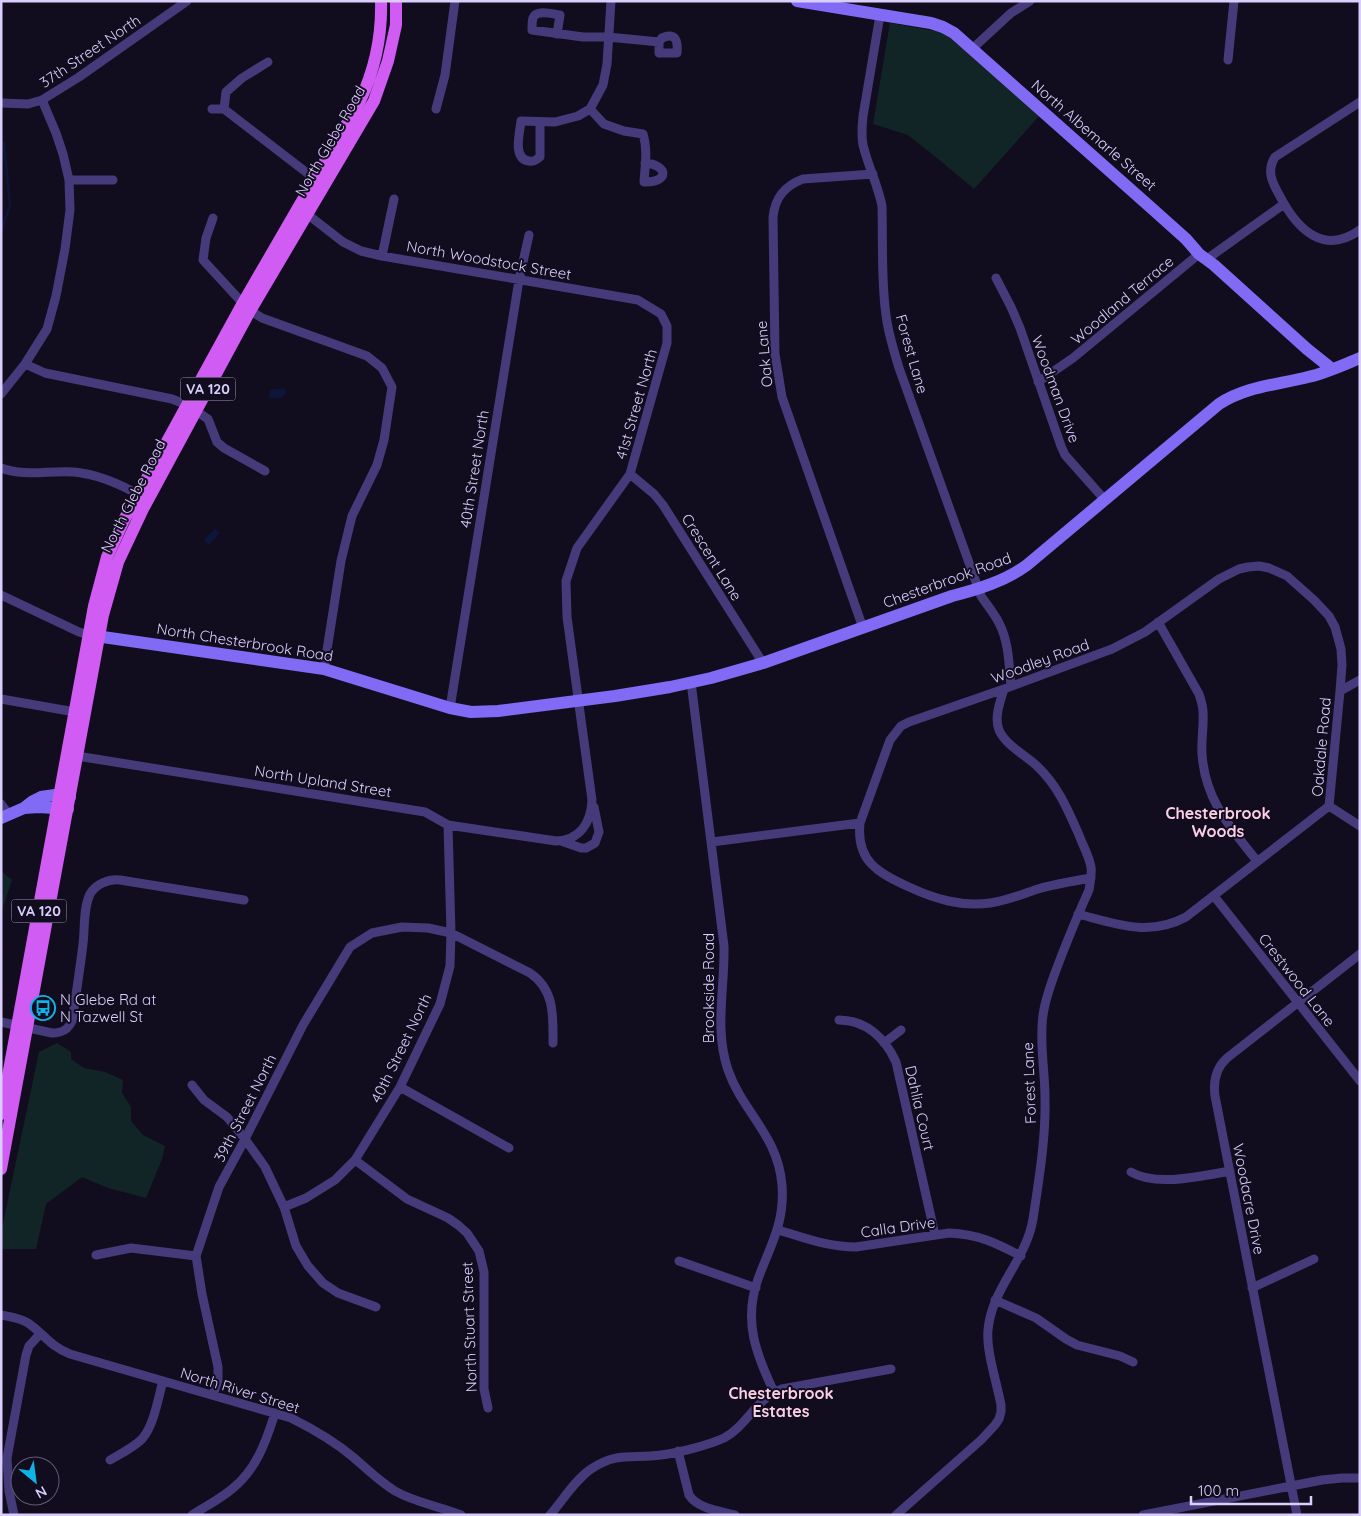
<svg xmlns="http://www.w3.org/2000/svg" width="1361" height="1516" font-family="Quicksand,sans-serif">
	<style>
		.green { fill: #112527 }
		.water { fill: #0c1638 }
		.lines { fill: none; stroke-linecap: round; stroke-linejoin: round }
		.stream { stroke: #0c1638; stroke-width: 2.5 }
		.street { stroke: #463b7a; stroke-width: 9 }
		.secondary { stroke: #816bf5; stroke-width: 12 }
		.primary { stroke: #d05cf4; stroke-width: 12 }
		.labels { text-anchor: middle; dominant-baseline: central; stroke-width: 4; stroke-linejoin: round; paint-order: stroke }
		.shield { fill: #120d1e; stroke: #9d94b9; stroke-width: 1 }
		.shield-label { font-size: 14px; font-weight: bold; fill: #d9cefc }
		.street-label { font-size: 15px; fill: #d9cefc; stroke: #120d1e }
		.poi-label { font-size: 15px; fill: #d9cefc; stroke: #120d1e; text-anchor: start }
		.neighbourhood-label { font-size: 16px; font-weight: bold; fill: #fccfe6; stroke: #120d1e }
	</style>
	<rect width="100%" height="100%" fill="#120d1e"/>
	<!-- green -->
	<path class="green" d="M890,23l57,10 93,82 -66,74 -37,-31 -29,-23 -35,-11z
		M1,871l11,9 -11,33z
		M57,1043l14,9v7l13,9 21,4 18,8 -1,13 9,14v14l12,14 22,11 -3,13 -16,39 -38,-10 -26,-11 -36,27 -10,45h-35v-16l38,-181z"/>
	<!-- water -->
	<path class="water" d="M282,388l4,2 -1,5 -5,3h-11l1,-8 9,-1z
		M215,529l5,4 -11,12 -5,-5z"/>
	<g class="lines">
		<!-- stream -->
		<path class="stream" d="M1,231l9,-25 -6,-63"/>
		<!-- street -->
		<path class="street" d="M880,15l-17,101c-1,10 -2,19 0,29 5,21 15,40 19,61 1,36 -1,74 4,109 2,18 8,36 13,53l82,228c6,9 13,17 18,27 10,19 10,42 12,63
			M557,34l3,-19c-7,-1 -24,-6 -27,3 -1,3 -1,8 -1,12l51,7h25l51,5 3,-4c14,-6 16,3 15,15h-18v-11
			M972,49l39,-36 19,-12
			M1228,60l6,-59
			M268,62l-26,16 -16,14 -2,17 91,70
			M1360,102l-85,55c-10,16 -1,28 7,43 17,31 43,55 78,30
			M1,103l27,1 14,-4 37,-23 108,-76
			M212,109h12
			M436,109l9,-34 10,-74
			M590,109l14,15 20,7 19,3c5,16 2,32 1,48 25,1 25,-17 1,-19
			M540,122v35c-4,3 -6,5 -11,4 -17,-2 -9,-29 -8,-40l34,1 23,-6 12,-7 13,-24 4,-21 4,-63
			M69,180h44
			M213,218l-7,20 -3,22 45,49 14,9 105,38 15,12 10,19 -8,53 -7,25 -25,51 -11,45 -17,108
			M382,256l12,-57
			M1207,259l77,-55
			M996,278l15,29 9,21 41,118 4,9 40,45
			M25,364l20,9 127,26 15,6 21,14 9,23 7,6 41,23
			M1038,382l35,-24 126,-104
			M1,394l24,-30 22,-35 9,-33 9,-47 5,-39 -1,-30 -6,-26 -7,-21 -14,-33
			M1,468c23,9 49,2 73,4 25,2 48,13 69,25
			M630,474l24,20 9,11 100,158
			M1,595l78,37 10,3
			M1158,622l41,72c2,6 4,12 4,18 1,14 -2,28 -1,42 3,46 28,73 55,107
			M863,628l-81,-231 -7,-43 -2,-137c2,-19 11,-31 30,-38l70,-5
			M691,682l33,264c1,42 -10,83 4,124 15,43 50,65 54,115 3,38 -12,61 -24,94 -15,42 -2,75 16,113
			M1,699l74,13
			M450,708l69,-428 10,-45
			M77,756l348,56 23,13 108,16c24,-1 35,-18 36,-41l-25,-183 -1,-36 11,-33 53,-74 37,-131v-17l-6,-12 -23,-14 -256,-44 -21,-5 -18,-9 -36,-28
			M1,804l8,11
			M1329,806l31,20
			M860,823c-4,38 18,50 49,64 26,12 52,20 81,16 17,-2 32,-9 48,-14 17,-5 35,-8 53,-11
			M561,841l20,7h5l9,-5 4,-11 -5,-25
			M712,842l148,-19 30,-83 11,-14 8,-4 95,-33 108,-40 33,-17 74,-53 20,-10 9,-2 11,-1 10,2 18,8 27,24 15,16 6,11 6,22 1,16 -2,26
			M1214,896l146,185
			M1078,914c38,10 71,23 108,3l143,-111 11,-115 20,-11
			M839,1020c27,0 46,18 57,42l39,173
			M1,1022l51,11c10,0 16,-3 20,-12 4,-26 8,-52 11,-77 2,-16 0,-35 7,-50 6,-10 18,-15 30,-14l124,20
			M884,1043l17,-13
			M192,1085l12,15 23,17 18,22 20,28 19,40 12,39 12,20 15,17 15,10 38,14
			M400,1087l109,61
			M355,1160l52,39 41,19 10,7 9,8 12,18 5,21v117l4,19
			M1131,1172c25,15 71,4 99,-1
			M284,1207l22,-9 29,-18 20,-20 45,-73 40,-83 10,-38 1,-33 -3,-108
			M778,1230c28,8 49,17 78,17l93,-14c29,1 47,10 72,23
			M96,1255l35,-7 65,8
			M679,1261l77,27
			M1252,1288l62,-29
			M995,1300l41,18 30,21 11,6 43,11 13,6
			M1,1315c10,2 19,3 27,8 16,11 23,24 42,31l221,64c22,11 43,23 62,39 14,12 27,25 42,34 21,12 44,15 66,24
			M213,1395l5,-15v-13l-16,-73 -6,-38 23,-69 26,-48 58,-114 47,-78 22,-14 30,-6 26,1 23,5 79,40c25,17 23,43 23,70
			M678,1451l11,44c9,14 31,16 46,20
			M110,1460c10,-6 23,-12 32,-21 12,-13 16,-41 21,-58
			M14,1515l-5,-24 -2,-33 19,-103 3,-9 11,-12
			M192,1515c13,-8 28,-16 40,-26 24,-19 34,-47 43,-76
			M550,1515c13,-15 25,-35 41,-46 27,-18 42,-10 70,-14 17,-2 48,-10 63,-17 24,-13 31,-39 58,-49l109,-20
			M896,1515l85,-75 14,-15 4,-6 2,-7v-7c-4,-22 -15,-54 -13,-75 4,-43 38,-69 45,-111 6,-40 13,-81 12,-121 0,-28 -6,-55 -2,-83 3,-21 11,-39 18,-58 9,-23 18,-45 28,-67 1,-7 3,-15 2,-23 -2,-11 -8,-21 -12,-32 -11,-25 -21,-49 -41,-68 -12,-12 -32,-21 -39,-37 -5,-13 1,-28 5,-41
			M1143,1515l179,-35 20,-2h18
			M1297,1515l-82,-419c-2,-15 1,-28 12,-38l133,-104"/>
		<!-- secondary -->
		<path class="secondary" d="M797,1l134,22 12,4 11,6 194,172 38,34 13,15 15,11 93,84 25,20
			M89,635l235,34 126,39 21,4 27,-1 117,-15 55,-9 41,-9 52,-15 189,-67c27,-7 53,-15 75,-31l192,-161c28,-18 58,-19 89,-27 18,-4 35,-12 52,-19
			M24,808l15,-1 29,2
			M1,818l23,-10 9,-7 8,-4 14,-2 15,2"/>
		<!-- primary -->
		<path class="primary" d="M1,1114l93,-508 13,-49 17,-37 119,-217 117,-202c15,-32 22,-65 21,-100
			M1,1169l102,-554 15,-53 25,-53 107,-198 124,-210 14,-40 8,-36v-24"/>
	</g>
	<!-- icons -->
	<defs>
		<symbol id="bus-ring" viewBox="-11 -11 22 22"><circle r="9.5" fill="#120d1e" stroke="#0fb4e6" stroke-width="1.5"/><path d="M-5-6H5V4H4V6H2V4H-2V6H-4V4H-5ZM-3.5-4V0h7V-4ZM-3.5 1.2v1.5H-2V1.2ZM2 1.2v1.5H3.5V1.2Z" fill="#0fb4e6"/></symbol>
	</defs>
	<g fill-rule="evenodd">
		<use href="#bus-ring" x="29" y="994" width="28" height="28"/>
	</g>
	<g class="labels">
		<!-- shield labels -->
		<g class="shield">
			<rect x="180.5" y="377.5" width="55" height="23" rx="4"/>
			<rect x="11.5" y="899.5" width="55" height="23" rx="4"/>
		</g>
		<g class="shield-label">
			<text x="208" y="389">VA 120</text>
			<text x="39" y="911">VA 120</text>
		</g>
		<!-- street labels -->
		<g class="street-label">
			<text transform="translate(90 51) rotate(-34)">37th Street North</text>
			<text transform="translate(1094 135) rotate(41)">North Albemarle Street</text>
			<text transform="translate(330 141) rotate(-60)">North Glebe Road</text>
			<text transform="translate(489 260) rotate(10)">North Woodstock Street</text>
			<text transform="translate(1122 300) rotate(-40)">Woodland Terrace</text>
			<text transform="translate(764 354) rotate(-95)">Oak Lane</text>
			<text transform="translate(912 354) rotate(74)">Forest Lane</text>
			<text transform="translate(1056 389) rotate(70)">Woodman Drive</text>
			<text transform="translate(636 404) rotate(-74)">41st Street North</text>
			<text transform="translate(474 469) rotate(-81)">40th Street North</text>
			<text transform="translate(133 496) rotate(-63)">North Glebe Road</text>
			<text transform="translate(712 557) rotate(58)">Crescent Lane</text>
			<text transform="translate(947 580) rotate(-20)">Chesterbrook Road</text>
			<text transform="translate(245 642) rotate(9)">North Chesterbrook Road</text>
			<text transform="translate(1040 661) rotate(-20)">Woodley Road</text>
			<text transform="translate(1321 747) rotate(-85)">Oakdale Road</text>
			<text transform="translate(323 781) rotate(9)">North Upland Street</text>
			<text transform="translate(1297 980) rotate(52)">Crestwood Lane</text>
			<text transform="translate(708 988) rotate(-90)">Brookside Road</text>
			<text transform="translate(401 1048) rotate(-64)">40th Street North</text>
			<text transform="translate(1029 1083) rotate(-92)">Forest Lane</text>
			<text transform="translate(245 1108) rotate(-63)">39th Street North</text>
			<text transform="translate(920 1108) rotate(77)">Dahlia Court</text>
			<text transform="translate(1249 1199) rotate(79)">Woodacre Drive</text>
			<text transform="translate(898 1227) rotate(-8)">Calla Drive</text>
			<text transform="translate(469 1327) rotate(-92)">North Stuart Street</text>
			<text transform="translate(240 1390) rotate(17)">North River Street</text>
		</g>
		<!-- poi labels -->
		<g class="poi-label">
			<text x="60" y="999">N Glebe Rd at<tspan x="60" dy="17">N Tazwell St</tspan></text>
		</g>
		<!-- neighbourhood labels -->
		<g class="neighbourhood-label">
			<text x="1218" y="813">Chesterbrook<tspan x="1218" dy="18">Woods</tspan></text>
			<text x="781" y="1393">Chesterbrook<tspan x="781" dy="18">Estates</tspan></text>
		</g>
	</g>
	<!-- border -->
	<rect width="1361" height="1516" fill="none" stroke="#d9cefc" stroke-width="5"/>
	<!-- north arrow -->
	<g transform="translate(35 1481) rotate(151)"><circle r="24" fill="#120d1e" stroke="#625a77"/>
	<path d="M0-4L9 19L0 12L-9 19Z" fill="#0fb4e6"/>
	<text y="-8" font-size="14" font-weight="bold" text-anchor="middle" fill="#d9cefc">N</text>
	</g>
	<!-- scale -->
	<path d="M1191 1496v8h120v-8" fill="none" stroke="#d9cefc" stroke-width="2.5"/>
	<text x="1198" y="1496" font-size="15" fill="#d9cefc" stroke="#120d1e" stroke-width="4" paint-order="stroke">100 m</text>
</svg>
